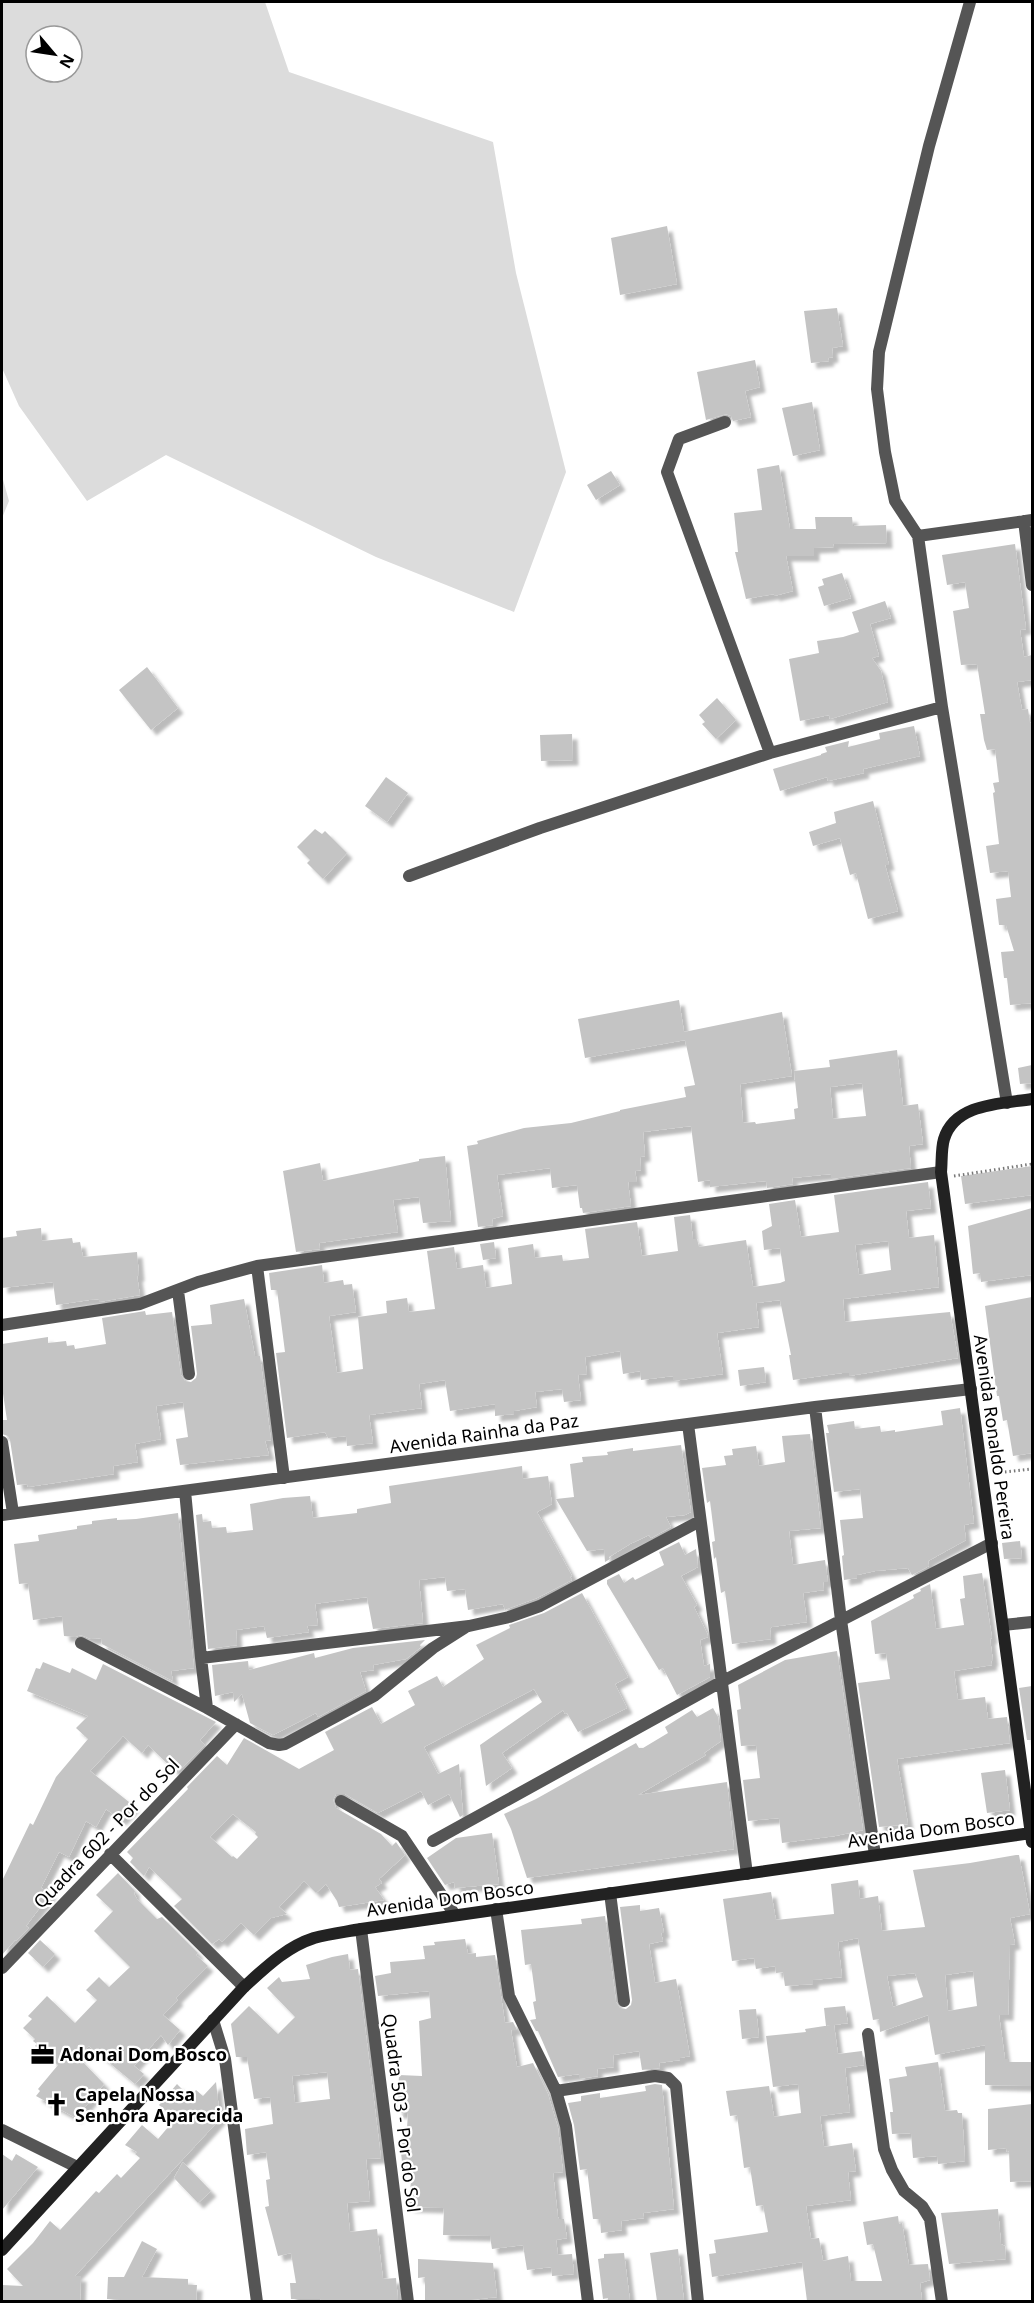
<svg xmlns="http://www.w3.org/2000/svg" width="1034" height="2303" font-family="'Noto Sans',sans-serif">
	<style>
		.green { fill: #dcdcdc; fill-rule: evenodd }
		.building { fill: #c4c4c4; fill-rule: evenodd; filter: url(#shadow) }
		.lines { fill: none; stroke-linecap: round; stroke-linejoin: round }
		.path { stroke: #777; stroke-width: 3; stroke-dasharray: 1.5 3; stroke-linecap: butt }
		.street { stroke: #555; stroke-width: 12 }
		.secondary { stroke: #222; stroke-width: 12 }
		.labels { text-anchor: middle; dominant-baseline: central; stroke-width: 4.5; stroke-linejoin: round; paint-order: stroke }
		.street-label { font-size: 18px; fill: #000; stroke: #fff }
		.poi-label { font-size: 18px; font-weight: bold; fill: #000; stroke: #fff; text-anchor: start }
	</style>
	<defs>
		<filter id="shadow"><feDropShadow dx="5.5" dy="5.5" stdDeviation="1.5" flood-color="#0004"/></filter>
	</defs>
	<rect width="100%" height="100%" fill="#fff"/>
	<!-- green -->
	<path class="green" d="M2,2h263l24,70 204,70 23,131 50,199 -52,140 -138,-55 -210,-102 -79,46 -68,-95 -17,-38zM36,36h36v36h-36z
		M2,476l7,25 -7,17z"/>
	<!-- building -->
	<path class="building" d="M667,226l10,58 -57,11 -9,-57z
		M837,308l6,38 -11,2 1,9 -5,1 1,3 -18,2 -7,-52z
		M755,360l5,27 -15,4 6,26 -18,4 -2,-5 -5,-2 -20,6 -9,-48z
		M812,402l8,48 -27,6 -11,-48z
		M779,465l11,64h26l-1,-12h37l1,9 33,-1 1,18 -54,1 1,3 -20,1v8h-28l7,35 -19,5v-2l-28,5 -11,-47h3l-4,-39 28,-3 -5,-41z
		M611,471l9,14 -24,15 -9,-15z
		M1015,544l11,85 -6,1 4,27 8,-2v25l-15,2 5,28 6,-1 2,14 2,-1v281l-22,2 -3,-27h-3l-3,-26 13,-1 -8,-26h-7l-3,-26 15,-2 -3,-26 -18,2 -4,-27 13,-2 -6,-51 2,-1 -2,-9 6,-1 -4,-33 -8,1 -3,-10 -4,-26h5l-8,-50 -16,1 -8,-54 16,-3 -4,-26 -18,3 -5,-30z
		M842,573l9,25 -27,8 -6,-19 6,-2 -2,-6z
		M885,601l6,17 -21,6 9,32 -7,2 9,13 7,31 -58,17 -1,-4 -29,6 -11,-62 30,-6 -2,-12 26,-4 16,-5 -7,-20z
		M147,667l31,41 -27,22 -32,-40z
		M717,698l19,22 -20,19 -14,-15 3,-2 -6,-7z
		M914,726l6,30 -57,13 1,4 -36,8 -1,-4 -47,14 -7,-22 48,-14v-1l6,-2 -2,-5 24,-6 -1,6 32,-8 -1,-6z
		M572,734l1,26 -32,1 -1,-26z
		M386,777l22,16 -21,29 -22,-16z
		M873,801l16,64h-4l13,46 -30,8 -12,-46 -6,2 -10,-37 -27,8 -4,-14 27,-9 -2,-11z
		M315,829l7,5 3,-3 22,22 -24,26 -16,-16 3,-3 -13,-13z
		M679,1000l5,32 98,-20 10,64 -52,8 3,39 12,-1 1,2 39,-5 -1,-10 4,-1 -4,-37 36,-4 -1,-7 68,-10 6,56 15,-2 5,40 -14,2 2,22 -80,11v-5l-39,4 1,6 -26,4 -1,-7 -56,6v-7l-12,2 -7,-56 -48,6 2,24 -5,1 1,13 -6,1 2,11h-9l3,24 -48,7 -1,-5h-2l-3,-23 -25,3 -2,-20 -53,7 6,41 -11,3 1,6 -15,2 -11,-81 11,-2 -1,-3 47,-13 47,-5 49,-12v-1l66,-13 -2,-10 11,-2 -10,-45 -100,18 -7,-39zM862,1083l4,33 -33,3 -3,-32z
		M1032,1065v18l-12,1 -2,-16z
		M445,1156l6,65 -28,2 -4,-26 -26,3 5,32 -79,11 1,6 -24,3 -13,-81 37,-8 3,18 96,-20v-2z
		M1032,1166v29l-67,9 -4,-28z
		M928,1182l3,26 -25,3 3,27 25,-3 5,52 -96,12 2,23 105,-10 8,46 -109,18v-3h-7l-49,7 -4,-25h2l-11,-55 -24,3 3,24 -42,6 6,41 -50,7v-5l-32,4 -1,-9 -17,3 -3,-23 -35,6 2,17 -9,1 3,25 -17,2 -2,-13 -27,3 2,15 -23,4v3l-19,2v-12l-45,7 -5,-31 -26,4 3,24 -53,7 4,28 -26,3 -1,-10 -18,2 -3,-6 -38,6 -11,-85 9,-1 -8,-62h-6l-2,-17 53,-8 2,18 19,-3 1,5 8,-1 4,28 -27,4 8,57 26,-4 -5,-52 29,-4 -1,-12 21,-3 2,14 26,-3 -8,-58 27,-4 3,22 26,-4 3,23 26,-4 -4,-36 25,-4 2,14 27,-3 1,6 26,-3 -4,-29 52,-7 5,34 36,-5 -4,-34 16,-2 3,24h4l2,8 47,-7 7,47 27,-4 5,-2 -5,-33 -16,2 -2,-19 10,-5 -3,-22 26,-4 6,37 38,-5 -5,-37zM888,1241l3,29 -32,5 -4,-30z
		M1032,1208v67l-51,7 -1,-9 -7,1 -5,-48z
		M41,1228l1,13 30,-3 1,5 7,-1 3,15 54,-5 2,24h-2l3,19 -41,7v-3l-10,1 -33,5 -3,-23 -51,6v-50l15,-2 -1,-5z
		M494,1242l2,16 -13,2 -3,-16z
		M1032,1297v156l-19,3 -6,-36 -4,1 -4,-25h-2l-12,-90z
		M244,1299l11,57h5l11,84 -6,1 4,14 -89,10 -4,-26 12,-2 -5,-35 -27,4 5,33 -26,5 3,18 -25,4 1,8 -86,13 -1,-3 -10,1 -7,-45 -2,-4 -6,-2v-14h5l-5,-33v-43l46,-7v6l18,-2 1,5 7,-1 1,4 31,-5 -4,-26 43,-7 1,4 26,-3 9,63 4,6 6,1 5,-4 1,-4 -6,-48 21,-2 -2,-19z
		M764,1367l2,15 -26,4 -2,-16z
		M960,1408l14,115 -10,2 2,15 -38,21 1,5 -17,9 -4,-7 -33,3 -18,4v3l-13,2 -2,-24 2,-1 -4,-35 23,-2 -3,-29 -26,3 -8,-59h3l-2,-8 27,-4 1,8 25,-3 1,6 14,-2v2l48,-7 -2,-14z
		M810,1434l11,94 -32,3 4,34 32,-5 3,22h-5l1,8 -21,3 4,29 -35,5 -2,2 1,10 -39,5 -7,-53 -4,2 -5,-36 -2,2 -2,-17 3,-1 -5,-40 -3,2 -5,-35 24,-3 -2,-9 9,-1 -1,-6 24,-3 3,20 26,-4 -3,-26z
		M681,1445l10,67 -6,3 -19,2 5,10 -20,11 -2,-3 -19,9 -21,13 1,2 -5,3 -1,-13 -17,2 -31,-52 18,-2 -4,-33 13,-2 -1,-5 26,-2 -1,-3 26,-4v3z
		M522,1466l1,13 25,-3 4,28 -15,8 35,64 -2,1 2,3 -35,18 -30,11 -2,1 -2,-6 -35,6 -3,-21 -18,2 -2,-14 -26,3 4,43 -50,6 -6,-32 -46,6 -6,1 3,21 -11,1 2,6 -42,6 -3,-12 -28,4 1,15 -29,4 -12,-134 6,-1 1,8 8,-1 1,7 14,-1 1,6 26,-3 -3,-26 33,-6 27,-2 3,22 44,-5v-4l34,-6 -2,-17z
		M178,1513l16,155 -23,3 2,10 -71,-37 -1,-6 -10,1 -10,-4 -6,2 -11,-1 -2,-20 -29,4 -5,-37 -9,1 -5,-40 25,-3 -1,-6 39,-6v-3l15,-2v-3l25,-3v2l19,-1z
		M1020,1541l2,17 -18,1 -2,-16z
		M679,1542l6,13 11,-6 2,18 -17,9 16,29 -3,2 13,26 1,4 -8,3 4,26 6,-2v13l-33,18 -14,-27 -4,2 -52,-86v-4l12,-6 5,9 9,-6 2,3 29,-15 -5,-13z
		M982,1573l10,65 -2,1 3,22h-2l1,4 -38,6 4,29 27,-3 3,22 19,-2 3,26 -113,16 11,65 -29,3 -21,-144 32,-4 -4,-26 -11,1 -4,-33 43,-23 -1,-3 8,-4 -1,-2 10,-5 6,45 28,-4 -4,-26 5,-1 -2,-22z
		M582,1593l46,84 -13,7 12,24 -49,24 -11,-19 -2,1 -2,-4 -61,43 10,15 -26,18 -6,-41 62,-43 -8,-13 -110,58 14,27 21,-10 4,51 -3,2 -11,-23 -21,11 -7,-14 -43,22 -33,-19h-9l-3,6 3,8 45,26 11,12 4,-4 9,13 -26,24 3,4 -7,4 9,13 -45,7 -2,-6 -11,-17 -10,9 -12,-12 -25,26 8,7 -16,4 -17,17 -13,-12 -19,19 -3,-3 -7,5 -38,-38 8,-7 -11,-11 -22,-21 -5,9 -14,-14 3,-4 -6,-6 61,-63 -1,-2 30,-31 10,9 17,-27 55,31 35,-19 -9,-18 47,-25 9,17 34,-19 -7,-14 29,-15 6,11 41,-28 -8,-14 34,-17 -1,-3 35,-12zM233,1814l23,18 -1,2 3,3 -21,22 -4,-3 -1,1 -22,-20z
		M425,1640l-5,5 1,2 -15,12 -33,6 1,5 -14,2 6,19 -48,26 -2,-4 -43,22 -23,-12 -8,-29 -8,8 -1,-10 -18,4 -3,-31 36,-4 1,9 65,-17 1,5 38,-10z
		M837,1651l26,179 -28,6 -53,7 -3,-25 -31,3 -5,-41 17,-2 -4,-33 -15,1 -4,-36 4,-1 -3,-24 47,-25z
		M43,1662l27,11 2,-5 24,12 7,-16 113,58 -16,18 5,5 -28,28 -29,-28 -6,8 -19,-17 -33,35 44,35 -13,14 -15,-11 -10,18 -10,-6 -17,36 -10,-5 -18,36 10,5 -25,33 3,2 -13,13 -1,-1 -13,15v-74l28,-58 3,2 23,-48 32,-38 -12,-11 12,-12 -61,-25 9,-23 4,1z
		M1032,1686v54h-5l-8,-52z
		M713,1708l5,9 3,24 -17,12 2,2 -68,40 89,-13 7,67 -207,29 -16,-49 -7,-15 32,-15 100,-56 3,5h4l25,-15 -3,-6 27,-17 5,7z
		M1005,1770l5,40 -23,3 -6,-40z
		M492,1833l7,51 -44,4 -1,-6 -9,3 -18,-27 29,-20z
		M1016,1855h3l11,59 -20,4 5,26 -5,1 -2,70h-9l6,44h4v3h23v24l-47,-1v-40l-50,10 -7,-40 -48,17 -1,-13 -6,1 -15,-82 -20,4 4,35 -29,3v4l-28,2 -2,-14 -7,1 -1,-7 -19,3 -2,-11 -22,3 -9,-62 48,-7 5,28 58,-6 -3,-30 27,-4 2,19 18,-3 4,35 43,-4 -12,-57 57,-7zM973,1971l4,35 -29,5 -3,-36zM915,1973l8,24 -30,10 -6,-31z
		M118,1873l17,18 -1,3 3,5 20,20 5,-2 36,36 -2,2 12,11 -32,32 2,2 -15,15 17,15 -12,15 -7,-10 -27,31 10,8 -9,10 -46,-38 -11,11 26,27 -28,34 -40,-22 4,-5 -2,-2 20,-24 -23,-19 2,-2 -4,-3 2,-2 -12,-11 9,-9 -4,-3 19,-20 28,27 22,-23 -11,-10 13,-13 10,10 21,-20 -36,-36 19,-20 -17,-16z
		M640,1905v6l19,-3 5,25h-3l2,8 -14,3 6,39 21,-4 14,77 -10,2v2l-21,3 1,5 -18,2 -3,-19 -26,4 1,12 -17,2 1,7 -19,3v-5l-21,3 -20,-46h-2l-6,-11 6,-1 -3,-17 3,-1 -5,-37 -6,1 -4,-35 61,-6 -1,-5 24,-3 11,86 4,6 6,1 5,-4 1,-5 -12,-93z
		M465,1939l3,15 8,-1v4l19,-2 10,68 8,-1 4,8h-6l6,37 16,-4 15,31 10,34 5,44 -10,1 5,44 1,2h5l3,19 -11,2 2,15 14,-1 2,20 -22,2 -1,-9 -24,3 -4,-25 -31,4 -2,-13 -47,-1 1,-27 -35,-1 3,-41h-3v-3l-7,-1 -2,-19h6l2,-30h-11l2,-38 23,1 -3,-55 12,-3 -2,-27 -51,5 -3,-20 16,-3 -1,-11 35,-3 -2,-13 12,-1 -1,-3z
		M40,1940l15,14 -12,13 -15,-14z
		M348,1954l2,16 8,-1 23,189 -15,1 4,42 -23,2 3,29 27,-3 6,50 13,-1 2,22 -77,1 -1,-2h-29l-1,-16h6l-5,-30 -13,3 -13,-49 4,-1 -3,-26 4,-1 -4,-27 -19,3 -2,-26 28,-5 -3,-27 -16,2 -7,-42h-11l-5,-33 18,-18 29,28 17,-17 -28,-29 12,-11 3,5 28,-3 -4,-14 26,-8zM327,2072l3,27 -35,4 -3,-27z
		M845,2006l3,17 -14,2 4,29 24,-3 2,14 -19,3 5,44 -30,4 4,31 28,-4 4,28 -8,1 3,28 -45,6 5,33 8,-1 4,23 25,-5 3,25h31l-9,-37 -6,1 -4,-23 35,-6 1,8 3,-1 7,42 19,-1 2,16 -10,3 2,18h-115l-5,-39 -90,15 -3,-23 7,-1 -2,-13 54,-8 -5,-27 -7,1 -6,-39 -6,1 -7,-53 -7,1 -4,-25 43,-5 5,31 27,-4 -3,-29 -25,3 -7,-51 40,-4 -1,-3 26,-4 -5,1 -2,-18z
		M756,2009l3,28 -17,2 -3,-29z
		M938,2062l7,49 12,-1 1,3h4l3,48 -27,3 -1,-8 -24,2 -2,-25 -19,1 -2,-22h3l-4,-33 18,-3 -2,-9z
		M216,2082l4,37 -145,157h6l-1,25h-78v-16l21,1 -16,-17 26,-26 17,-22 10,9 36,-39 3,2 18,-19 4,4 19,-20 -5,-4 2,-2 -12,-7 17,-20 16,14 17,-20 -16,-14 18,-21 13,13 6,-7 7,6z
		M655,2084l7,1 12,124 -31,4 1,5 -23,3 1,9 -21,3 -1,-14h-7l-6,-50 -7,1 -6,-45 -6,-22 13,-2v-5l19,-3v5l46,-7 -1,-5z
		M1032,2104v77l-22,1 -1,-31 -2,1 -1,-4 -18,2v-41z
		M2,2154l10,7 4,-7 22,13 -36,43z
		M183,2162l28,29 -13,12 -24,-25z
		M998,2209l3,35 4,2 1,13 -57,5 -8,-51z
		M142,2241l15,8 -15,28 46,2v6h9l-1,16h-62l-27,-2 1,-22h16z
		M678,2249l6,52h-27l-7,-48z
		M624,2253l6,48h-22v-3l-5,1 -5,-40 6,-1v-4z
		M418,2259l75,4 4,34 -35,4h-37v-24l-7,1z"/>
	<g class="lines">
		<!-- path -->
		<path class="path" d="M954,1176l78,-12
			M996,1473l36,-4"/>
		<!-- street -->
		<path class="street" d="M970,2l-41,144 -50,206 -2,37 8,63 10,49 23,35 24,171 65,396
			M725,422l-46,17 -12,33 103,281
			M1024,521l8,64
			M918,536l114,-16
			M409,876l131,-48 230,-75 172,-46
			M257,1266l27,212
			M178,1291l11,83
			M2,1325l138,-21 58,-22 59,-16 684,-94
			M815,1407l26,213 34,235
			M688,1424l59,450
			M2,1442l11,71
			M185,1491l16,167
			M2,1515l813,-108 156,-18
			M1003,1625l29,-3
			M81,1643l126,65 62,35 10,2 6,-1 89,-48 59,-48 33,-21
			M207,1708l-6,-50 268,-32 40,-9 31,-11 160,-85
			M341,1801l61,35 53,79
			M433,1841l288,-159 271,-139
			M110,1854l134,133
			M610,1893l14,108
			M496,1909l13,87 47,95 10,35 22,176
			M361,1929l47,373
			M2,1968l234,-244
			M213,2020l12,39 32,243
			M868,2034l16,115 8,21 12,21 18,15 8,13 12,83
			M556,2091l99,-15 13,2 8,8 22,216
			M2,2130l75,37"/>
		<!-- secondary -->
		<path class="secondary" d="M1032,1099c-31,5 -77,4 -88,40 -3,10 -2,23 -3,33l91,670
			M2,2250l242,-263c21,-19 42,-40 70,-49 15,-4 31,-6 47,-9l670,-96"/>
	</g>
	<!-- icons -->
	<defs>
		<symbol id="office-bare" viewBox="-9 -9 18 18"><path d="M-6-3h4V-5.5h4V-3h4V5H-6ZM-1-4.5V-3h2v-1.5ZM-6 0V1H6V0Z" fill="#000" stroke="#fff" stroke-width="2.5" paint-order="stroke"/></symbol>
		<symbol id="church-bare" viewBox="-9 -9 18 18"><path d="M-1.2-6h2.4v3.5h3.3v2.4h-3.3V6h-2.4V-.1h-3.3v-2.4h3.3Z" fill="#000" stroke="#fff" stroke-width="2.5" paint-order="stroke"/></symbol>
	</defs>
	<g fill-rule="evenodd">
		<use href="#office-bare" x="26" y="2038" width="33" height="33"/>
		<use href="#church-bare" x="40" y="2088" width="33" height="33"/>
	</g>
	<g class="labels">
		<!-- street labels -->
		<g class="street-label">
			<text transform="translate(484 1433) rotate(-8)">Avenida Rainha da Paz</text>
			<text transform="translate(995 1437) rotate(82)">Avenida Ronaldo Pereira</text>
			<text transform="translate(931 1829) rotate(-8)">Avenida Dom Bosco</text>
			<text transform="translate(106 1833) rotate(-46)">Quadra 602 - Por do Sol</text>
			<text transform="translate(450 1898) rotate(-8)">Avenida Dom Bosco</text>
			<text transform="translate(402 2113) rotate(83)">Quadra 503 - Por do Sol</text>
		</g>
		<!-- poi labels -->
		<g class="poi-label">
			<text x="60" y="2054">Adonai Dom Bosco</text>
			<text x="75" y="2094">Capela Nossa<tspan x="75" dy="21">Senhora Aparecida</tspan></text>
		</g>
	</g>
	<!-- border -->
	<rect width="1034" height="2303" fill="none" stroke="#000000" stroke-width="6"/>
	<!-- north arrow -->
	<g transform="translate(54 54) rotate(119)"><circle r="28" fill="#ffffff" stroke="#999999" stroke-width="1.5"/>
	<path d="M0-4.5L10 22L0 15L-10 22Z" fill="#000000"/>
	<text y="-9" font-size="16" font-weight="bold" text-anchor="middle" fill="#000000">N</text>
	</g>
</svg>
